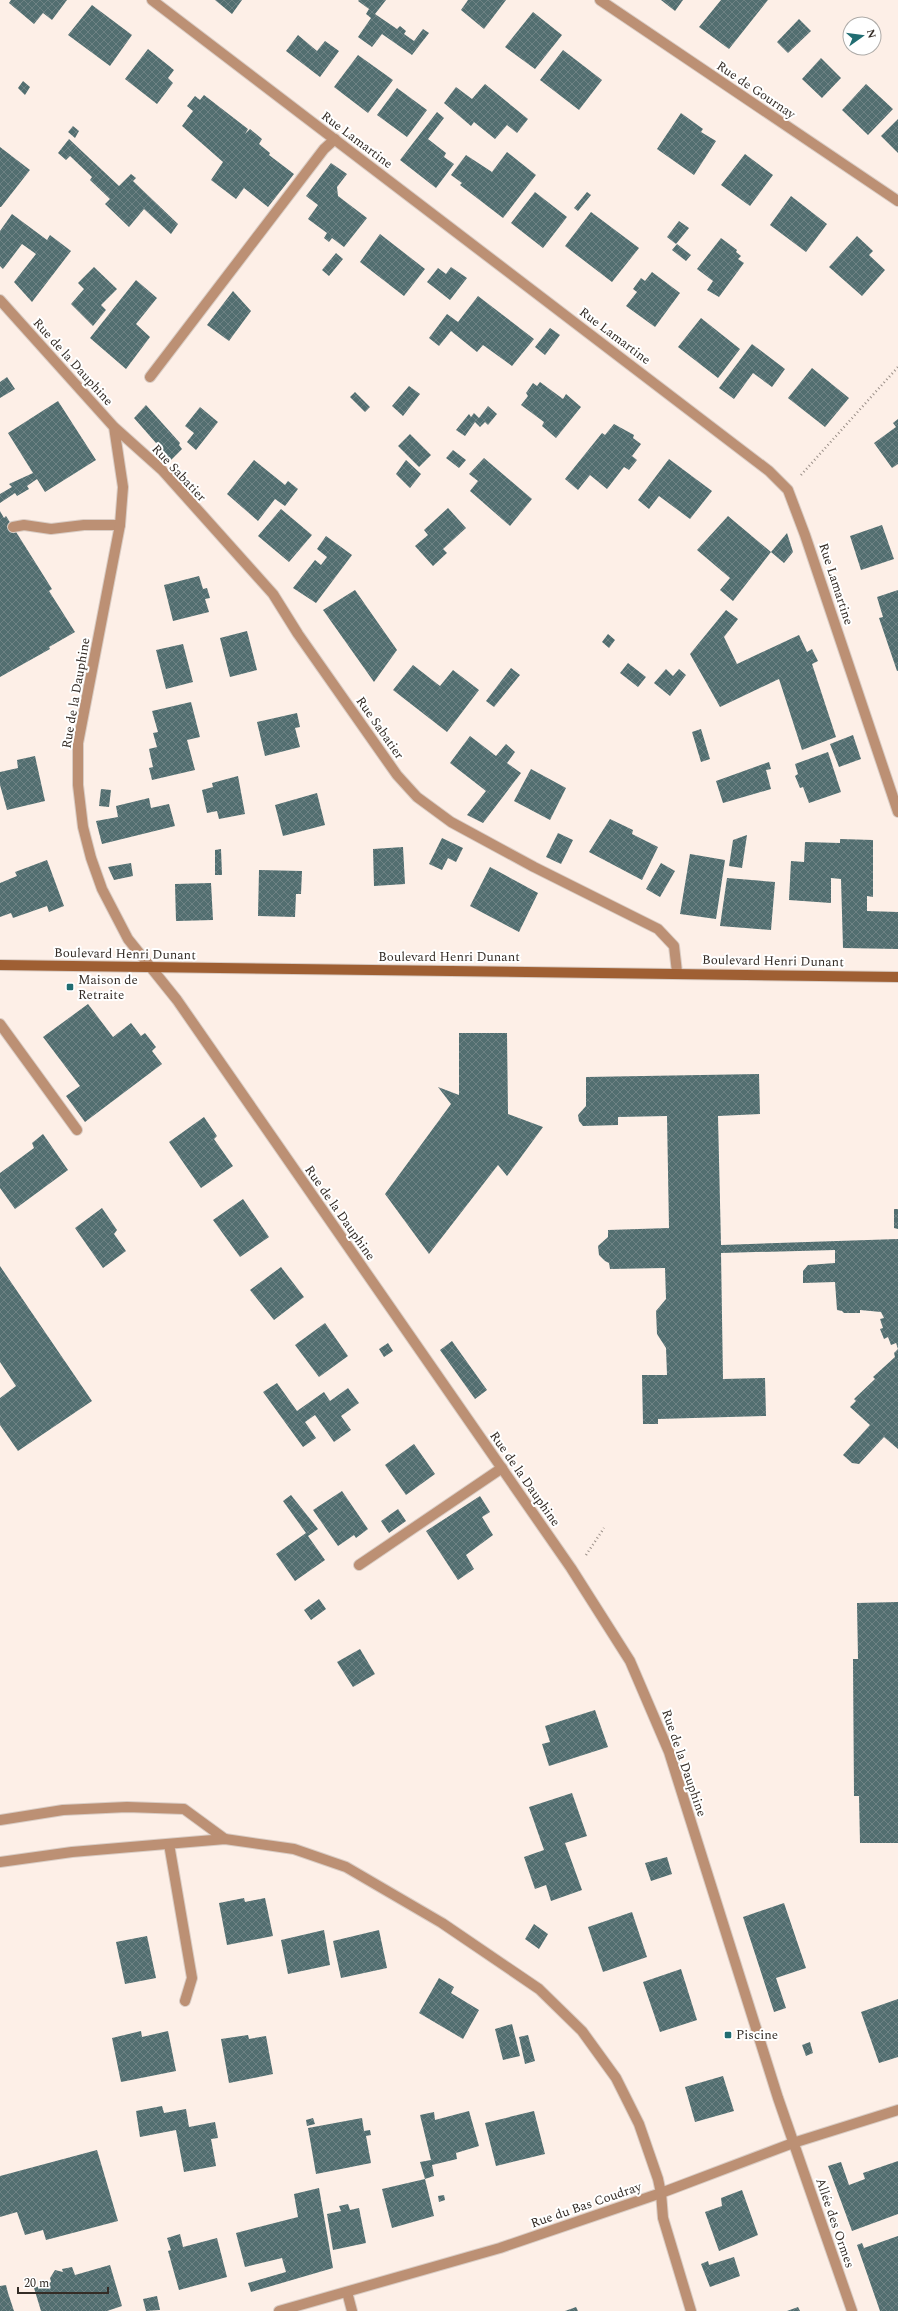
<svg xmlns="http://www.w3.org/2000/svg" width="898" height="2311" font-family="Spectral,serif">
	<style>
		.building { fill: url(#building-cross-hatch) }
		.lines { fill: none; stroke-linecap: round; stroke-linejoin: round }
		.service-casing { stroke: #d9ccc4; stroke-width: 12 }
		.minor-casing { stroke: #d9ccc4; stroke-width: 12 }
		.tertiary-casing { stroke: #d9ccc4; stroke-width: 12 }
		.secondary-casing { stroke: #d9ccc4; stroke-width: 12 }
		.path { stroke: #998e87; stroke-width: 2.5; stroke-dasharray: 1 3; stroke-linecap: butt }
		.service { stroke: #bc9074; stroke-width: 10 }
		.minor { stroke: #bc9074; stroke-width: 10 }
		.tertiary { stroke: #bc9074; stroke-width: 10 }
		.secondary { stroke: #9f5f33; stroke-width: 10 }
		.poi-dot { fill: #216d72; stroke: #fff; stroke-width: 1.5 }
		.labels { text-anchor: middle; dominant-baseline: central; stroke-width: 4; stroke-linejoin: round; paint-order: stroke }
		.street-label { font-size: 13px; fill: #342c26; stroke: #fff }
		.poi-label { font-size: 13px; fill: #342c26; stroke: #fff; text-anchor: start }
	</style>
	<defs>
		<pattern id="building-cross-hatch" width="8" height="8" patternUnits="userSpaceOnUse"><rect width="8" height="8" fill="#526e70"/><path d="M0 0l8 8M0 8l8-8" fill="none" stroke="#6e8284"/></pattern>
	</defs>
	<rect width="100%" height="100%" fill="#fdefe7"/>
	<!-- building -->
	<path class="building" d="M11,0h56l-15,20 -9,-7 -9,11 -25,-21z
		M215,0h27l-10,14z
		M359,0h27l-11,14 22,15 3,-3 6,5 -2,3 10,7 9,-12 6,4 -17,22 -30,-21 -10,13 -14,-10 13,-19 -5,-4 3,-5 -11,-8z
		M468,0h38l-22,29 -23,-19z
		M661,0h22l-8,11z
		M721,0h47l-39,49 -30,-22z
		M92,5l40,30 -22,31 -42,-31z
		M533,12l29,23 -27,34 -30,-22z
		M799,19l12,12 -23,22 -11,-11z
		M298,35l19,16 8,-10 14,10 -19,26 -34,-26z
		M148,49l26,21 -6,8 5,5 -16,21 -32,-25z
		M563,50l39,30 -23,30 -39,-30z
		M358,55l35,25 -25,33 -34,-26z
		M821,58l20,20 -19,20 -20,-19z
		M23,81l7,6 -5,8 -7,-7z
		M485,84l43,35 -11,14 -10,-8 -12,14 -21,-17 -3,4 -27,-23 12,-16 16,12z
		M866,84l27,25 -25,26 -26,-25z
		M397,88l30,22 -20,27 -30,-22z
		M204,95l44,34 -3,5 5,-5 12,10 -3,5 11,9 -1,2 25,19 -26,33 -24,-19 -8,11 -25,-19 12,-18 -41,-36 11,-15 -6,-5 8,-10 5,4z
		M437,112l7,6 -16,21 18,14 -2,4 10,7 -18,24 -36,-28z
		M681,113l22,16 -2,3 15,9 -22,34 -37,-26z
		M898,119v34l-17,-17z
		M73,126l6,5 -4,7 -7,-6z
		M69,139l50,47 12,-12 5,4 -3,3 45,43 -7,10 -27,-25 -15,18 -24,-23 5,-5 -20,-19 2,-3 -22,-21 -4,4 -8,-7z
		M0,147l30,23 -29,37h-1z
		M507,152l29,23 -33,43 -43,-33 2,-2 -11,-8 15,-20 26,17z
		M745,154l28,21 -23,31 -29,-21z
		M331,163l16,11 -10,13 1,9 29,22 -23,29 -12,-9 -3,4 -5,-4 3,-5 -19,-14 10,-14 -12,-9z
		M535,192l32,25 -24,31 -32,-25z
		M587,192l4,3 -13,16 -4,-3z
		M791,196l36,28 -21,28 -36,-27z
		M591,212l48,36 -27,34 -47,-36z
		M12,214l35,26 3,-5 21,16 -39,51 -18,-20 22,-28 -14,-10 -19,25 -3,-3v-35z
		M679,221l10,7 -13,16 -9,-7z
		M380,234l45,35 -21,27 -44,-34z
		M857,236l16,15 -4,4 16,15 -23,26 -33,-29z
		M721,238l16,12 -1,2 5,4 -3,3 6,4 -25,34 -12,-7 6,-9 -16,-12z
		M677,244l14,11 -5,6 -14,-11z
		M336,253l7,6 -14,17 -7,-6z
		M94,267l23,22 -16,16 5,5 -13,16 -22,-22 13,-15 -6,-6z
		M451,267l16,11 -17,22 -23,-18 11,-14 8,6z
		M652,272l28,21 -25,34 -29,-21 11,-14 -4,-3 8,-11 4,3z
		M136,280l21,18 -21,26 14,13 -24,32 -36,-31z
		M233,291l18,20 -22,30 -22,-16z
		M478,296l56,43 -22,27 -29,-21 -6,7 -26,-21 -12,15 -10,-8 18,-24 11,8z
		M701,318l39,31 -22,29 -40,-31z
		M550,328l10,7 -15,20 -10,-8z
		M752,344l33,25 -13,18 -19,-14 -19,26 -15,-11z
		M812,368l37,30 -24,29 -37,-29z
		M7,377l8,12 -15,9v-16z
		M540,382l23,17 3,-5 15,13 -25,31 -14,-12 2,-4 -23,-17 7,-9 -2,-3 7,-10 4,3z
		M409,386l11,8 -17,22 -11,-10z
		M355,392l15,15 -5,5 -15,-15z
		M58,401l38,59 -51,32 -8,-13 -10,7 2,3 -12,7 -2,-3 -15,10v-9l12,-7 -3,-3 24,-11 -25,-40z
		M146,405l34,38 -1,2 3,4 -11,11 -37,-42z
		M488,406l9,8 -9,11 -3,-3 -5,5 -5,-5 -10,14 -9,-6 13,-16 2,3 3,-4 5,5z
		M200,407l18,15 -22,28 -9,-8 7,-9 -9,-7z
		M898,419v45l-6,4 -18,-25 22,-16 -3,-4z
		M614,424l20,11 -1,3 8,6 -9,12 5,4 -8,10 -5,-3 -17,22 -17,-14 -12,15 -13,-11 37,-46 3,2z
		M410,434l21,21 -12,12 -21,-21z
		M453,450l13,10 -7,8 -13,-10z
		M484,458l48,41 -22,27 -40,-35 8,-10 -9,-7z
		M669,459l43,32 -22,28 -31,-23 -10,13 -11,-9z
		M254,460l31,25 3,-4 10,8 -13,17 -10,-7 -17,22 -31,-27z
		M406,460l15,14 -11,14 -14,-14z
		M448,508l18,20 -23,21 4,4 -14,13 -18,-20 13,-11 -4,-5z
		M281,509l31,26 -23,27 -31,-26z
		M0,511l4,7 2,-2 46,73 -3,2 26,41 -26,15 1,2 -50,28z
		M728,516l43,36 -38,49 -13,-11 10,-12 -33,-28z
		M882,525l12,34 -33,11 -11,-34z
		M787,533l6,19 -9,11 -13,-11z
		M326,536l26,19 -36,48 -23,-15 22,-28 6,5 6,-8 -10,-8z
		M199,576l4,13 4,-1 3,10 -5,1 4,13 -36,9 -9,-36z
		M355,590l42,60 -23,32 -51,-72z
		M898,590v81h-1l-18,-53 4,-1 -6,-20z
		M726,610l12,9 -14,18 13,27 62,-29 8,17 5,-3 6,12 -6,3 24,73 -34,13 -23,-71 -59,28 -30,-53z
		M247,631l10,39 -27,7 -10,-39z
		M608,634l7,6 -6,8 -7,-6z
		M183,644l10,38 -27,7 -10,-39z
		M628,663l18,14 -8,10 -18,-14z
		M413,665l27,21 13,-16 26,20 -32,42 -54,-42z
		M511,668l9,7 -26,32 -8,-6z
		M666,669l7,7 6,-7 7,6 -16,21 -16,-13z
		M191,702l9,35 -13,3 8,30 -43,10 -3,-12 4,-1 -4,-18 8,-2 -4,-14 5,-1 -6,-21z
		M297,713l3,14 -5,1 5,19 -35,9 -8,-34z
		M701,729l9,30 -9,3 -9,-30z
		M853,735l8,24 -22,8 -9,-23z
		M470,736l26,20 10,-12 9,8 -8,11 14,10 -38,50 -16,-8 19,-24 -36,-28z
		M828,752l13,40 -32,11 -6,-16 -3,1 -5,-12 3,-2 -3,-10z
		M35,756l10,45 -38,9 -7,-25v-13l18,-4 -1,-8z
		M769,762l2,7 -5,1 5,19 -48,14 -7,-22z
		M531,769l35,19 -16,32 -36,-19z
		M238,776l7,38 -26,5 -2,-8 -10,2 -5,-23 11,-3 -1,-4z
		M101,789l10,1 -2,17 -10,-1z
		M317,793l8,32 -42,11 -8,-31z
		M149,798l2,10 18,-4 6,22 -73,18 -6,-23 22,-4 -2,-11z
		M610,819l23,11 -1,4 26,13 -16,33 -53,-28z
		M558,833l15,7 -12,24 -15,-7z
		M747,835l-5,33 -13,-2 4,-26z
		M442,838l21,10 -7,14 -8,-4 -6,12 -13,-6z
		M840,839l33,1v57l-6,-1v15l31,1v37l-55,-1 -2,-69 -10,-1v25l-42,-3 2,-39 13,1 1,-20 35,1z
		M403,847l2,37 -31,2 -1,-37z
		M221,849l1,26h-7v-25z
		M690,854l35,6 -9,59 -36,-5z
		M47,860l17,46 -15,6 -2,-6 -34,12 -2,-5 -11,4v-34l17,-7 -2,-4z
		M131,863l2,13 -19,4 -6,-13z
		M661,863l14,8 -15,26 -14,-8z
		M490,867l48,26 -19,39 -49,-26z
		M259,870l43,1 -1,23h-5l-1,23 -37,-1z
		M727,878l48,4 -4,48 -51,-4z
		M211,883l2,37 -37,1 -1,-37z
		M88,1004l25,33 18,-14 10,13 4,-3 11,14 -4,4 10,13 -77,58 -19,-26 14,-10 -37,-49z
		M459,1033h48l1,81 35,13 -36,49 -9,-11 -69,89 -44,-60 66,-90 -13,-17 21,8z
		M759,1074l1,40 -42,2 3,129 177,-6v210l-14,-12 -25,27 -7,-1 -9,-8 27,-30 -20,-18 6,-6 -2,-2 21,-20 -2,-2 22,-20 -1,-4 4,-4 -2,-6 -5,2 -3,-8 -4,2 -4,-10 3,-1 -3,-9 4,-1 -3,-6 -21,-2v3h-16l-2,-2 -5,-1 -2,-28 -32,1v-12l5,-6 27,-2v-13l-114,3 2,126 42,-1 1,38 -108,3v5h-15l-1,-49h25l-1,-27 -9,-14 -1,-23 10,-12 -1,-31 -55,1 -1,-6 -4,-2 -6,-6 -1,-9 10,-9v-7l61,-2 -2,-112 -49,1v8l-35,1 -4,-5 -1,-6 8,-9v-29z
		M204,1117l13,19 -3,3 19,27 -32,22 -32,-46z
		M43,1134l25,36 -53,39 -15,-21v-15l34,-25 -2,-5z
		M243,1199l26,38 -29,20 -27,-37z
		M102,1208l15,22 -3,4 12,17 -23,17 -28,-40z
		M894,1209h4v20l-4,-1z
		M0,1266l92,135 -74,50 -18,-26v-27l16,-12 -16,-24z
		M281,1267l23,30 -30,23 -24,-30z
		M325,1323l23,33 -29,21 -24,-32z
		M452,1341l35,49 -12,9 -35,-49z
		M388,1343l5,8 -9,6 -5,-8z
		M277,1383l20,28 27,-19 6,9 18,-13 11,15 -18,13 10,14 -17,12 -19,-27 -10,7 11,16 -13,9 -40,-55z
		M414,1444l21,30 -29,21 -21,-30z
		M342,1491l26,38 -12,9 -2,-3 -16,11 -25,-36z
		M291,1495l27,34 -10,7 17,24 -30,21 -19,-27 30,-21 -23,-32z
		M480,1496l10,16 -8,5 11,18 -27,20 8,14 -16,11 -32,-49z
		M398,1509l8,12 -17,12 -8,-12z
		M319,1599l7,10 -15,11 -7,-10z
		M898,1602v241h-38l-1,-47h-5l-1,-137h5l-1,-56z
		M360,1649l15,25 -22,13 -16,-25z
		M595,1710l13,37 -59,19 -7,-22 8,-2 -5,-16z
		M572,1793l15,43 -22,7 17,47 -31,11 -5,-16 -11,4 -11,-32 20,-7 -15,-43z
		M667,1857l5,17 -21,7 -6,-18z
		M244,1898l1,4 20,-4 8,38 -46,9 -8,-42z
		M784,1903l22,65 -30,10 10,30 -12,4 -31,-95z
		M632,1912l15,45 -44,15 -15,-45z
		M534,1924l14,10 -9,15 -14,-10z
		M324,1930l6,35 -42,9 -7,-34z
		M379,1930l8,38 -46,10 -8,-37z
		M147,1936l9,42 -31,6 -9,-42z
		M681,1969l16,51 -37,12 -17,-50z
		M439,1978l15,9 -3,6 28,17 -16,29 -44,-26z
		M898,1999v58l-19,6 -18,-51z
		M512,2024l8,32 -17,4 -8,-31z
		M141,2031l1,6 26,-6 8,40 -55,11 -9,-44z
		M248,2035l1,4 17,-3 7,38 -44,9 -8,-44z
		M528,2035l7,26 -10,3 -6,-27z
		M810,2042l3,11 -7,3 -4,-11z
		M723,2076l11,35 -39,11 -10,-35z
		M162,2106l2,7 22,-4 3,18 26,-5 3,16 -7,1 5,27 -32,6 -8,-42 -36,7 -4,-26z
		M469,2111l10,35 -23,7 1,6 -25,6 2,11 -9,3 -5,-17 11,-2 -11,-45 14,-3 1,8z
		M534,2111l11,43 -49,12 -11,-43z
		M313,2118l2,6 -8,2 -1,-6z
		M362,2118l2,13 6,-1 1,5 -5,1 5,27 -55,11 -8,-46z
		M97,2150l21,71 -72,19 -3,-10 -18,5 -8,-23 -17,5v-41z
		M898,2161v53l-46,17 -24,-65 13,-4 8,23 16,-6 -2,-6z
		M425,2179l9,37 -42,12 -10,-39z
		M319,2188l14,80 -82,24 -3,-9 38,-11 -4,-14 -37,9 -9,-34 62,-16 -4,-23z
		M742,2190l16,45 -39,16 -14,-39 17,-6 -1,-8z
		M444,2195l1,5 -6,2 -1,-6z
		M348,2204l2,6 9,-2 7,35 -33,7 -6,-36 14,-3 -2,-5z
		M180,2234l3,13 34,-9 10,39 -48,13 -11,-39 3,-1 -4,-12z
		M898,2236v75h-18l-23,-66 5,-2 2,5z
		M734,2257l6,19 -30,11 -9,-23 7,-3 1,4z
		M110,2265l12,41 -15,5h-66l-7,-23 17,-6 -1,-4 5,-8 8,2 -1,-3 10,-2 3,8z
		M6,2285l2,8 6,18h-14v-25z
		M157,2296l3,14 -14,1 -3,-12z
		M576,2307l2,4h-13z
		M798,2307l2,4h-13z"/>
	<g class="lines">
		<defs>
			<path id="service" d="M150,377l174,-228 11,-10
				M13,527l11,-2 27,4 33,-4h36
				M0,1024l77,106
				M359,1565l143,-97
				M0,1820l63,-10 64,-3 57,2 41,30
				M169,1844l23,134 -7,23
				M661,2193l2,25 28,93
				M347,2292l5,19"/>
			<path id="minor" d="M152,0l617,471 19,19 17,45 93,277
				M0,300l114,127 48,43 111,124 25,40 99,141 20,22 34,25 83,45 124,62 16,17 3,26
				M114,427l9,60 -3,38 -42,218v42l5,42 8,31 11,31 26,50 49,61 394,568 59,93 39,91 109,346 74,213
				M0,1862l72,-10 153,-13 69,10 52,18 96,56 97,66 43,42 34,47 23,46 19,55 3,14
				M279,2311l221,-63 161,-55 132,-50 105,-33"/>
			<path id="tertiary" d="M600,0l298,201"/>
			<path id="secondary" d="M0,965l898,12"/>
		</defs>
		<!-- service casing -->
		<use href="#service" class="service-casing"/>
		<!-- minor casing -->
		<use href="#minor" class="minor-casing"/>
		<!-- tertiary casing -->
		<use href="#tertiary" class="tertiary-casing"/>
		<!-- secondary casing -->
		<use href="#secondary" class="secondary-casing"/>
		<!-- path -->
		<path class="path" d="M801,475l97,-108
			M586,1555l18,-27"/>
		<!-- service -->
		<use href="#service" class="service"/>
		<!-- minor -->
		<use href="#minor" class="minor"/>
		<!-- tertiary -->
		<use href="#tertiary" class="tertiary"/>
		<!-- secondary -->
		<use href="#secondary" class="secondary"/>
	</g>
	<!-- markers -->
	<g class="poi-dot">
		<rect x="66" y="983" width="8" height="8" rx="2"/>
		<rect x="724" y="2031" width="8" height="8" rx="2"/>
	</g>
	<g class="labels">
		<!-- street labels -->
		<g class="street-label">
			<text transform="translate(756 90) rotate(34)">Rue de Gournay</text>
			<text transform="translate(357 140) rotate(37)">Rue Lamartine</text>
			<text transform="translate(615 336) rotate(37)">Rue Lamartine</text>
			<text transform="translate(73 362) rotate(48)">Rue de la Dauphine</text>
			<text transform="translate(179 473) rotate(47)">Rue Sabatier</text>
			<text transform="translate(836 584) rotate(72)">Rue Lamartine</text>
			<text transform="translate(76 693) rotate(-80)">Rue de la Dauphine</text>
			<text transform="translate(380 728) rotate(55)">Rue Sabatier</text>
			<text transform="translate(125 954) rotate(1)">Boulevard Henri Dunant</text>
			<text x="449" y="957">Boulevard Henri Dunant</text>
			<text transform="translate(773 961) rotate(1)">Boulevard Henri Dunant</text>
			<text transform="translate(340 1213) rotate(55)">Rue de la Dauphine</text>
			<text transform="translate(525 1479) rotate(55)">Rue de la Dauphine</text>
			<text transform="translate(684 1763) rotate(71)">Rue de la Dauphine</text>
			<text transform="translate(586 2205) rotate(-19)">Rue du Bas Coudray</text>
			<text transform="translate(835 2223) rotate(71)">Allée des Ormes</text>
		</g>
		<!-- poi labels -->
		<g class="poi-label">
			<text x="78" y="980">Maison de<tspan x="78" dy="15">Retraite</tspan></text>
			<text x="736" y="2035">Piscine</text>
		</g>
	</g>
	<!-- north arrow -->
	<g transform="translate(862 36) rotate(76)"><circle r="19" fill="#ffffff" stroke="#aeaba8"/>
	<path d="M0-3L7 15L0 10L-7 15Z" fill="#216d72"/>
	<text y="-6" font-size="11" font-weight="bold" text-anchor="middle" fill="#342c26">N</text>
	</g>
	<!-- scale -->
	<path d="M18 2287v6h90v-6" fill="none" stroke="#342c26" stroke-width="2"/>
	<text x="24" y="2287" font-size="12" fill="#342c26" stroke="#ffffff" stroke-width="3" paint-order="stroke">20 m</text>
</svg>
